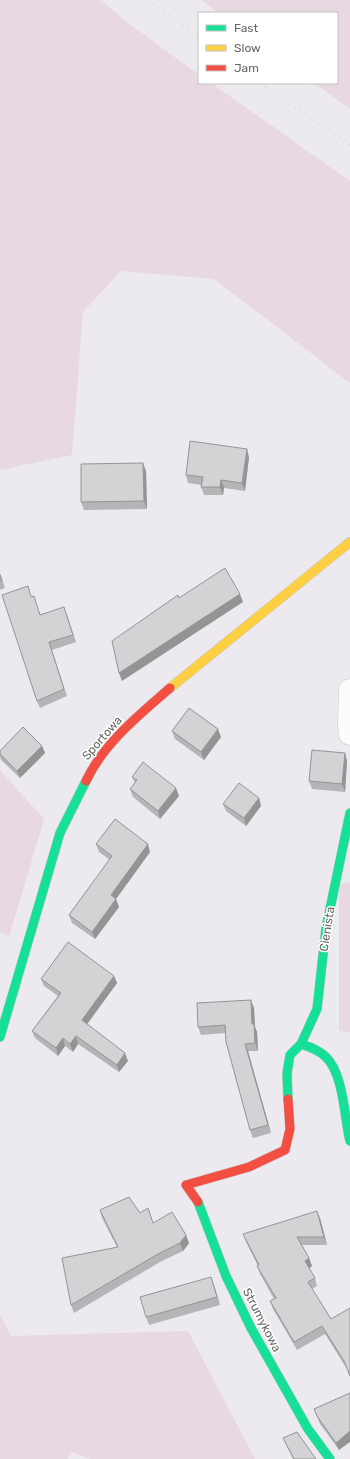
<svg xmlns="http://www.w3.org/2000/svg" width="350" height="1459" font-family="Rubik,sans-serif">
	<style>
		.green { fill: #e8d8e1 }
		.lines { fill: none; stroke-linecap: round; stroke-linejoin: round }
		.street-casing { stroke: #c9c8ca; stroke-width: 23 }
		.fast-casing { stroke: #c9c9c9; stroke-width: 10 }
		.slow-casing { stroke: #c9c9c9; stroke-width: 10 }
		.jam-casing { stroke: #c9c9c9; stroke-width: 10 }
		.street { stroke: #fcfcfd; stroke-width: 22 }
		.fast { stroke: #16e098; stroke-width: 9 }
		.slow { stroke: #ffcf43; stroke-width: 9 }
		.jam { stroke: #f24e42; stroke-width: 9 }
		.rail { stroke: #dedddd; stroke-width: 3; stroke-dasharray: 1 5; stroke-linecap: butt }
		.wall { fill: #b5b5b7 }
		.shaded-wall { fill: #949495 }
		.building { fill: #d3d3d5; stroke: #949495 }
		.labels { text-anchor: middle; dominant-baseline: central; stroke-width: 3; stroke-linejoin: round; paint-order: stroke }
		.street-label { font-size: 12px; fill: #666760; stroke: #fff }
	</style>
	<rect width="100%" height="100%" fill="#eceaef"/>
	<!-- green -->
	<path class="green" d="M0,0h101l26,22 72,53v8h12l139,98v202l-136,-104 -93,-8 -38,41 -11,143 -72,15z
		M202,0h148v109l-36,-26h23v-70h-119z
		M0,770l44,49 -35,118 -9,-5z
		M350,882v150l-11,-1v-146z
		M0,1314l11,22 177,-5 67,128h-165l-17,-7 -6,7h-67z"/>
	<g class="lines">
		<defs>
			<path id="street" d="M350,690l-1,35 1,9"/>
			<path id="fast" d="M0,1037l60,-204 26,-52
				M301,1044l16,-35 9,-81 24,-115
				M288,1099l-1,-26 3,-18 11,-11c9,3 18,6 25,13 18,18 18,60 24,84
				M198,1202l28,74 25,52 57,101 22,30"/>
			<path id="slow" d="M170,688l180,-146"/>
			<path id="jam" d="M86,781c18,-38 53,-66 84,-93
				M198,1202l-12,-17 63,-18 36,-17 5,-21 -2,-30"/>
		</defs>
		<!-- street casing -->
		<use href="#street" class="street-casing"/>
		<!-- fast casing -->
		<use href="#fast" class="fast-casing"/>
		<!-- slow casing -->
		<use href="#slow" class="slow-casing"/>
		<!-- jam casing -->
		<use href="#jam" class="jam-casing"/>
		<!-- street -->
		<use href="#street" class="street"/>
		<!-- fast -->
		<use href="#fast" class="fast"/>
		<!-- slow -->
		<use href="#slow" class="slow"/>
		<!-- jam -->
		<use href="#jam" class="jam"/>
		<!-- rail -->
		<path class="rail" d="M149,0l50,37
			M260,83l90,62"/>
	</g>
	<!-- wall -->
	<path class="wall" d="M249,457l-4,34 -21,-3 -1,7h-19l-3,-8 1,-2 -14,-2 -2,-8z
		M146,471l1,38 -63,1 -3,-8z
		M0,573l5,15 -5,2z
		M31,597l10,18h26l9,27 -24,8 15,46 -27,12 -3,-7z
		M172,731l49,6 -17,23 -29,-21z
		M42,746l3,7 -25,25 -19,-18 -1,-4v-5z
		M345,753l2,8 -2,31 -33,-3 -3,-8z
		M132,777l47,19 -19,23 -27,-22 -3,-8 5,-6z
		M259,798l2,8 -15,20 -20,-15 -3,-7z
		M96,844l54,8 -34,47 3,8 -24,32 -23,-16 -3,-8 41,-55 -11,-8z
		M114,976l3,7 -30,41 41,37 -9,11 -41,-28 -5,8 -8,-6 -7,10 -23,-18 -3,-7 26,-35 -14,-10 -3,-7z
		M254,1008l1,19 2,5 1,19h-10l23,82 -18,5 -3,-8 -25,-97 -24,2 -3,-8z
		M100,1210l40,3 13,10 36,20 -6,8 -23,11 -86,51 -3,-8 46,-58 -15,-29z
		M320,1218l7,27h-25l7,13 3,8 -3,2 6,10 2,8 -5,3 19,30 19,-11v69l-3,-8 -22,-35 -28,16 -24,-41 -3,-8 4,-2 -14,-25 -3,-8h1l-12,-24 -3,-8z
		M211,1277l9,28 -71,20 -3,-8z
		M350,1393l-11,57 -19,-26 -6,-15z
		M283,1438l33,21h-23z"/>
	<!-- shaded-wall -->
	<path class="shaded-wall" d="M247,449l2,8 -4,34 -3,-8z
		M143,463l3,8 1,38 -3,-8z
		M221,480l3,8 -1,7 -3,-8z
		M240,594l3,8 -121,79 -3,-8z
		M218,729l3,8 -17,23 -3,-8z
		M42,746l3,7 -25,25 -3,-7z
		M345,753l2,8 -2,31 -3,-8z
		M176,788l3,8 -19,23 -2,-8z
		M259,798l2,8 -15,20 -2,-8z
		M148,844l2,8 -34,47 3,8 -24,32 -3,-7 19,-37z
		M114,976l3,7 -32,44 -3,-7z
		M251,1000l3,8 1,19 2,5 1,19 -3,-8 -3,-19z
		M76,1036l2,8 -5,8 -3,-8z
		M63,1038l2,8 -7,10 -2,-8z
		M245,1044l3,7 23,82 -3,-8z
		M125,1053l3,8 -9,11 -2,-7z
		M317,1211l3,7 7,27 -3,-8z
		M186,1235l3,8 -6,8 -3,-8z
		M309,1258l3,8 -4,3 -3,-8z
		M211,1277l3,8 6,20 -3,-8z
		M350,1431v11l-11,8 -3,-7z"/>
	<!-- building -->
	<path class="building" d="M190,441l57,8 -5,34 -21,-3 -1,7h-19l2,-10 -17,-2z
		M143,463l1,38 -63,1v-38z
		M225,568l15,26 -121,79 -7,-32 66,-46 1,3z
		M0,575l2,5 -2,1z
		M28,586l3,11 3,-1 6,19 24,-8 9,28 -24,7 15,47 -27,12 -35,-106z
		M189,708l29,21 -17,23 -29,-21z
		M23,727l19,19 -25,25 -17,-17v-3z
		M312,750l33,3 -3,31 -33,-3z
		M143,762l33,26 -18,23 -28,-22 7,-9 -5,-3z
		M239,783l20,15 -15,20 -21,-14z
		M115,819l33,25 -37,51 5,4 -24,33 -23,-17 43,-59 -16,-12z
		M68,942l46,34 -32,44 43,33 -8,12 -41,-29 -6,8 -7,-6 -7,10 -24,-17 29,-38 -20,-14z
		M251,1000l1,24h2l1,19 -10,1 23,81 -18,5 -24,-88 -1,-17 -27,2 -1,-24z
		M129,1197l11,16 8,-5 5,15 19,-11 14,23 -6,8 -22,11 -87,51 -9,-47 56,-11 -18,-37z
		M317,1211l7,26h-27l12,21 -4,3 10,17 -7,4 23,37 19,-11v68l-6,-15 -22,-35 -28,16 -24,-41 6,-3 -19,-32 2,-1 -16,-31z
		M211,1277l6,20 -71,20 -6,-20z
		M350,1393v38l-14,12 -19,-27 -3,-7z
		M297,1432l19,27h-22l-11,-21z"/>
	<g class="labels">
		<!-- street labels -->
		<g class="street-label">
			<text transform="translate(102 738) rotate(-49)">Sportowa</text>
			<text transform="translate(327 929) rotate(-81)">Cienista</text>
			<text transform="translate(262 1320) rotate(63)">Strumykowa</text>
		</g>
	</g>
	<!-- legend -->
	<rect x="198" y="12" width="140" height="72" fill="#ffffff" stroke="#c2c2bf"/>
	<rect x="206" y="25" width="20" height="6" fill="#16e098" stroke="#c2c2bf"/>
	<text x="234" y="32" font-size="12" fill="#666760">Fast</text>
	<rect x="206" y="45" width="20" height="6" fill="#ffcf43" stroke="#c2c2bf"/>
	<text x="234" y="52" font-size="12" fill="#666760">Slow</text>
	<rect x="206" y="65" width="20" height="6" fill="#f24e42" stroke="#c2c2bf"/>
	<text x="234" y="72" font-size="12" fill="#666760">Jam</text>
</svg>
